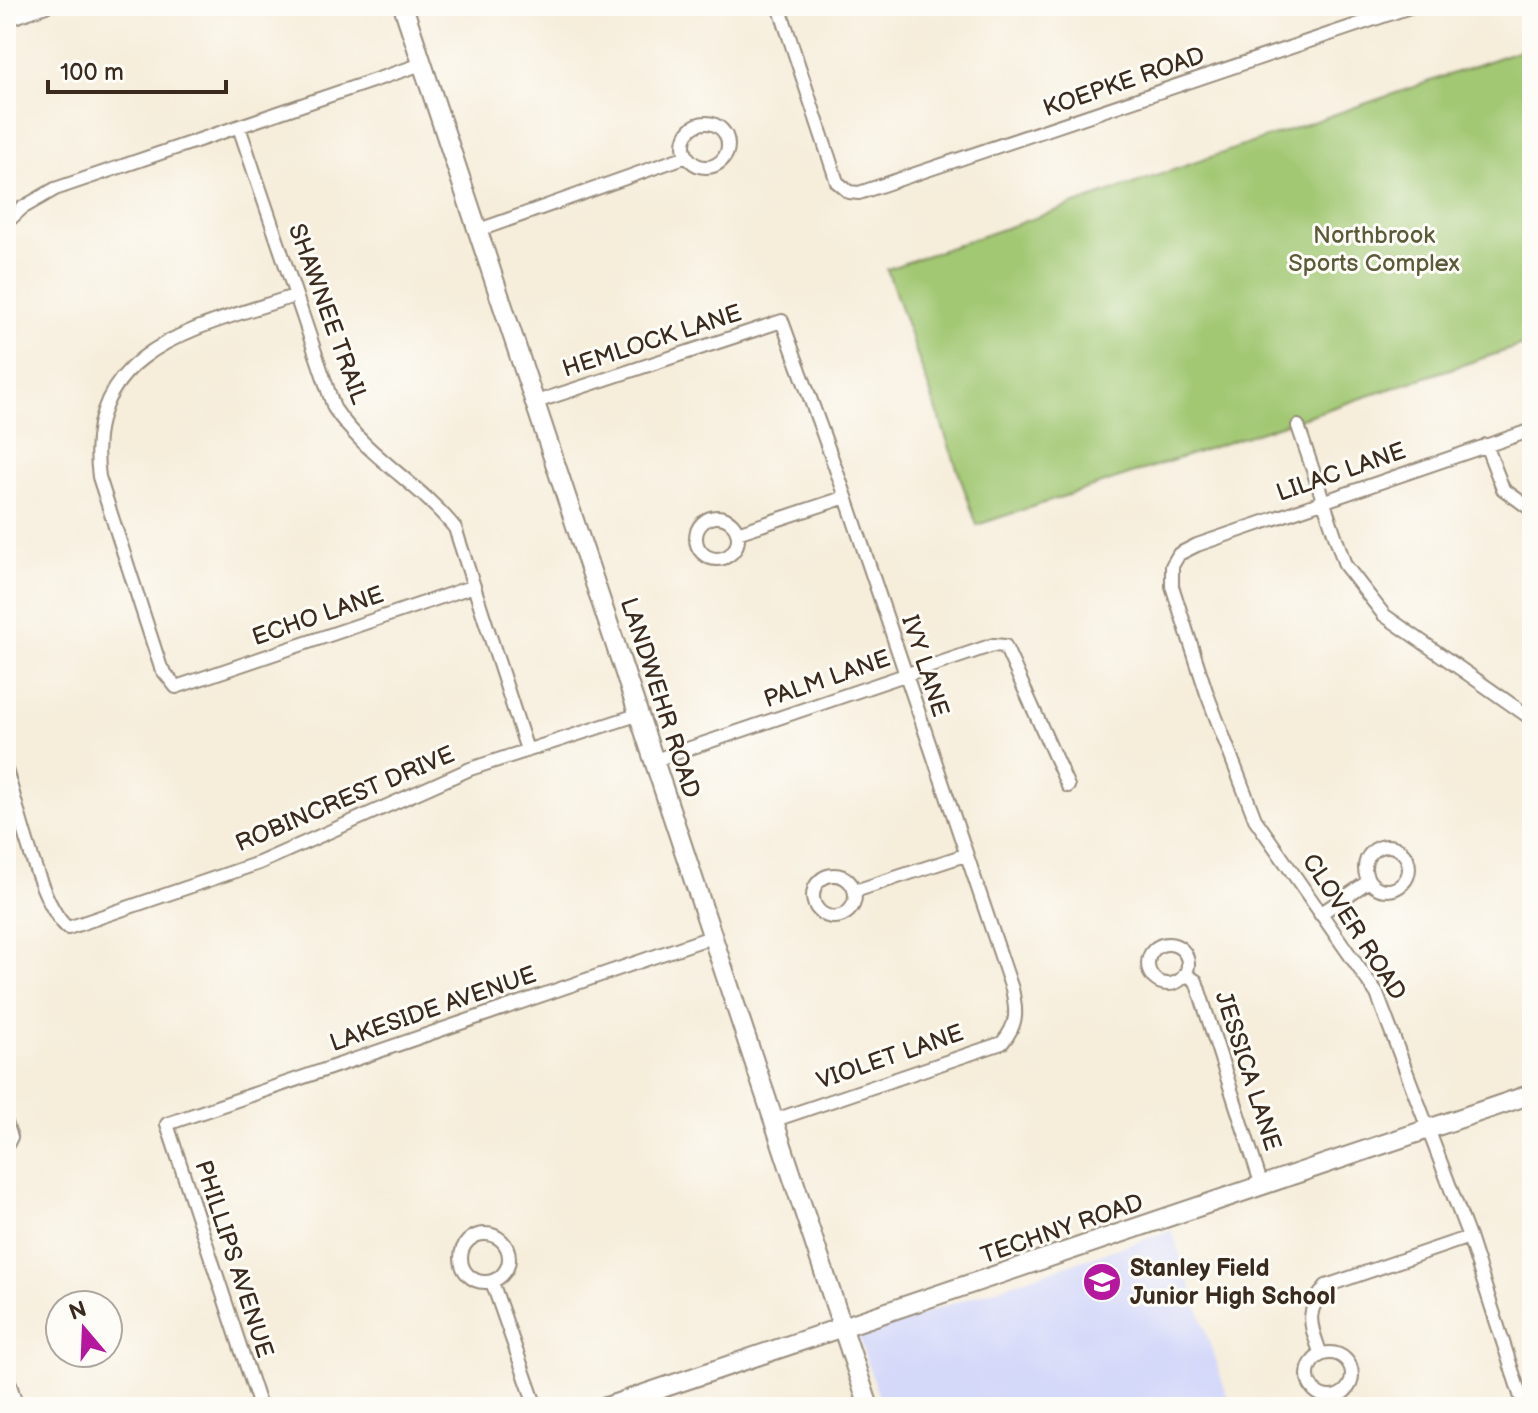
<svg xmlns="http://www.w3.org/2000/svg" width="1538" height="1413" font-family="'Balsamiq Sans',sans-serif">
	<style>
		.built { fill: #d4d8f9 }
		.green { fill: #a2c873; stroke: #6e7948; stroke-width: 2 }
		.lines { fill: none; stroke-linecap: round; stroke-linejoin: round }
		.street-casing { stroke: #988c7c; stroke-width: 16 }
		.secondary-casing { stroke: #988c7c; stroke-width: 22 }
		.street { stroke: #fff; stroke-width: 12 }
		.secondary { stroke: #fff; stroke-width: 18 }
		.labels { text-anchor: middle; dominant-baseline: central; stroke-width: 6; stroke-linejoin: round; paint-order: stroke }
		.street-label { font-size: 24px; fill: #3b2a1e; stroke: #fdfcf7 }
		.park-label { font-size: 24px; fill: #5a5938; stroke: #fdfcf7 }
		.poi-label { font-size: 24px; font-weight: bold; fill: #3b2a1e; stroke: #fdfcf7; text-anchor: start }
	</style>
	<rect width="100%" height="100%" fill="#fdfcf7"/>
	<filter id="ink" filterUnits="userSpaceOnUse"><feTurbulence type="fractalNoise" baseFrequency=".0125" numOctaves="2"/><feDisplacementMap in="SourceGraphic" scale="16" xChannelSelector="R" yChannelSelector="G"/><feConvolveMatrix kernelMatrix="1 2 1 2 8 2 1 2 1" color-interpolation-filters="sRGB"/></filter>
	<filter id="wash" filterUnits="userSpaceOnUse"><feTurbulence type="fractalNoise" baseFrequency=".006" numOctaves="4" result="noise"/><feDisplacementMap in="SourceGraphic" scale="32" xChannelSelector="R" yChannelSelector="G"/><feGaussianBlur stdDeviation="1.8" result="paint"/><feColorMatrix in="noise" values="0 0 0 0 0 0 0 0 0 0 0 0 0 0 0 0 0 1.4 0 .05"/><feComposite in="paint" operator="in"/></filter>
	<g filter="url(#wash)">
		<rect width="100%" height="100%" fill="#f6edda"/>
		<!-- built -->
		<path class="built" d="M1172,1230l59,177h-349l-24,-72z"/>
		<!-- green -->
		<path class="green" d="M1532,46v296l-555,183 -90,-256z"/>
	</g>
	<g filter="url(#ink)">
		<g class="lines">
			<defs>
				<path id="street" d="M779,6l58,176 12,10 10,1 554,-187
					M6,20l40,-14
					M684 145a22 22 0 1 1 44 0a22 22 0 1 1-44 0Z
					M239,127l95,281c33,49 85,75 121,120l72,222
					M6,223l16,-15 33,-19 367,-125
					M479,230l208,-74
					M294,296c-93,31 -213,51 -195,181l62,191 15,19 298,-101
					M536,402l246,-81 64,176 166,492c5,23 6,35 -10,54l-227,77
					M1298,426l47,139 39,50 148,104
					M1486,445l17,44 29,21
					M696 538a21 21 0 1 1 42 0a21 21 0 1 1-42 0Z
					M737,533l109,-36
					M655,760l338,-115 12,1 63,140
					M6,770c12,37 34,137 62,158l191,-65 211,-94 170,-55
					M1365 868a22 22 0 1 1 44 0a22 22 0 1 1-44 0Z
					M813 896a21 21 0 1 1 42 0a21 21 0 1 1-42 0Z
					M855,891l110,-36
					M1320,914l49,-33
					M1148 964a20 20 0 1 1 40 0a20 20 0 1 1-40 0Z
					M1185,974l11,7 66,205
					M6,1123l5,14 -5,10
					M461 1258a24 24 0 1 1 48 0a24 24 0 1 1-48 0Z
					M492,1282l44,125
					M1308 1375a22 22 0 1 1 44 0a22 22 0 1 1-44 0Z
					M1321,1355c-11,-32 -17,-41 5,-69l143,-49
					M6,1372l11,35
					M260,1407l-93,-283 547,-188
					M1524,1407l-55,-170 -92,-243 -122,-175 -48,-125 -35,-108v-20l7,-12 18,-9 335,-115"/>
				<path id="secondary" d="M403,6l466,1401
					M606,1407l926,-313"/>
			</defs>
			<!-- street casing -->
			<use href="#street" class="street-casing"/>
			<!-- secondary casing -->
			<use href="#secondary" class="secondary-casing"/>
			<!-- street -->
			<use href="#street" class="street"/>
			<!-- secondary -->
			<use href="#secondary" class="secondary"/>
		</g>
	</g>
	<!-- icons -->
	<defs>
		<symbol id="school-disc" viewBox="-11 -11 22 22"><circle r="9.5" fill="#b5179e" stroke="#fdfcf7"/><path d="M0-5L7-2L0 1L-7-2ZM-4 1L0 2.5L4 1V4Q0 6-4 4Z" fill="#fff"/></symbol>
	</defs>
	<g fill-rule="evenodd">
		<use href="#school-disc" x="1080" y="1260" width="44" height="44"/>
	</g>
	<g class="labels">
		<!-- street labels -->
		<g class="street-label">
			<text transform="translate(1124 82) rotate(-19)">KOEPKE ROAD</text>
			<text transform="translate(328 314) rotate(70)">SHAWNEE TRAIL</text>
			<text transform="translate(652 341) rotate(-18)">HEMLOCK LANE</text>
			<text transform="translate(1341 472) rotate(-19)">LILAC LANE</text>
			<text transform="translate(318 616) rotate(-19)">ECHO LANE</text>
			<text transform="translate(925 666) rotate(72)">IVY LANE</text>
			<text transform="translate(827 679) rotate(-19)">PALM LANE</text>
			<text transform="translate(660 698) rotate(72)">LANDWEHR ROAD</text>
			<text transform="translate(345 799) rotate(-23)">ROBINCREST DRIVE</text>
			<text transform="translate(1354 927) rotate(57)">CLOVER ROAD</text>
			<text transform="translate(433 1009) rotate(-19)">LAKESIDE AVENUE</text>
			<text transform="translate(890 1057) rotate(-19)">VIOLET LANE</text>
			<text transform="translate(1248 1071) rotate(72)">JESSICA LANE</text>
			<text transform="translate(1062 1229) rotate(-19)">TECHNY ROAD</text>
			<text transform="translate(234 1259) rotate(72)">PHILLIPS AVENUE</text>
		</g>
		<!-- park labels -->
		<g class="park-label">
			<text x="1374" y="235">Northbrook<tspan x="1374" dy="28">Sports Complex</tspan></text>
		</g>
		<!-- poi labels -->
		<g class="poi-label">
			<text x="1130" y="1268">Stanley Field<tspan x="1130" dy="28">Junior High School</tspan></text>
		</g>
	</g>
	<!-- margin -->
	<rect width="1538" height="1413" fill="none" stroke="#fdfcf7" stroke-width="32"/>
	<!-- north arrow -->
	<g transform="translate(84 1329) rotate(341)"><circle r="38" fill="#fdfcf7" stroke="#afa8a0" stroke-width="2"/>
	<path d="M0-6L14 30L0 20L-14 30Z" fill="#b5179e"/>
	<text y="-12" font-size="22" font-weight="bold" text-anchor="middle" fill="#3b2a1e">N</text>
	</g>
	<!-- scale -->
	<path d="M48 80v12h178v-12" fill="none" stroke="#3b2a1e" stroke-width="4"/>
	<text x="60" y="80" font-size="24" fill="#3b2a1e" stroke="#fdfcf7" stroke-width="6" paint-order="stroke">100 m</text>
</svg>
